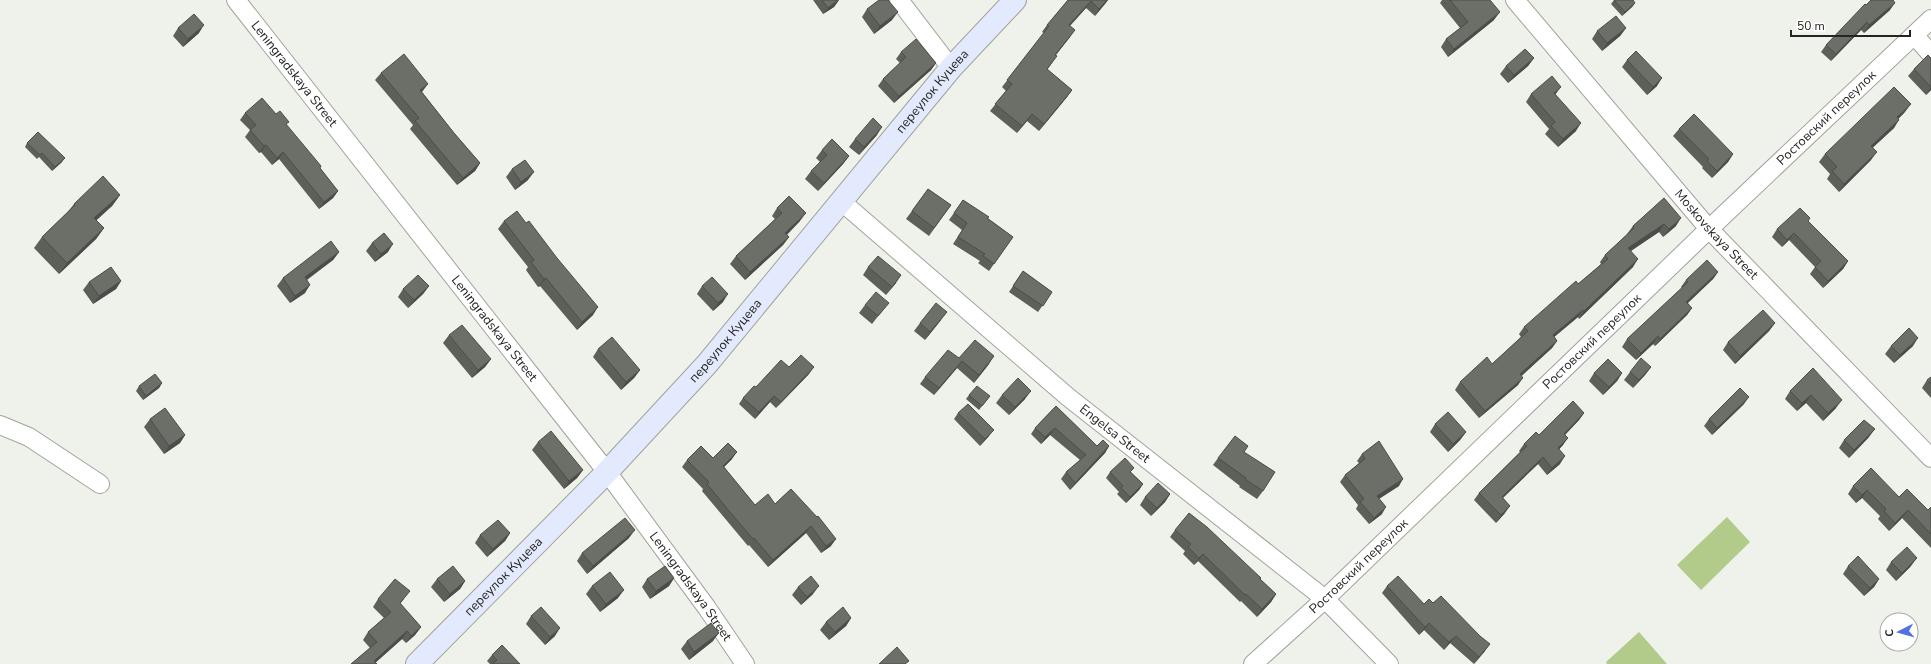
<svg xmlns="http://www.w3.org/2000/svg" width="1931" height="664" font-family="'Nunito Sans',sans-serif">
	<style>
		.green { fill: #b2ca8a }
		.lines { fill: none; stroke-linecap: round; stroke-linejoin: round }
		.street-casing { stroke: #a0a39c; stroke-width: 20 }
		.secondary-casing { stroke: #a0a39c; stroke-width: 24 }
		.street { stroke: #fff; stroke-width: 18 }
		.secondary { stroke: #e3eafd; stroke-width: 22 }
		.wall { fill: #5d5f59 }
		.shaded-wall { fill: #4c4d49 }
		.building { fill: #6c6e68; stroke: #4c4d49 }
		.labels { text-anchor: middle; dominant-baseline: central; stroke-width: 4; stroke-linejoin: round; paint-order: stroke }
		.street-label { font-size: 13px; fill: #242522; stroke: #fff }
	</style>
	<rect width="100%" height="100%" fill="#eff2ea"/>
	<!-- green -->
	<path class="green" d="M1727,517l23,25 -49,48 -24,-25z
		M1639,632l28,32h-60l-1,-2z"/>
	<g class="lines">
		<defs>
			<g id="street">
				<path id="s1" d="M236,0l371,472 100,136 38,56"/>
				<path d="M899,0l52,68"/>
				<path id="s2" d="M1515,0l194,229 222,229"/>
				<path d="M1914,35l17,19"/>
				<path id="s3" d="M842,202l226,195 257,202 64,65"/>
				<path d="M0,425l29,12 71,47"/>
				<path id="s4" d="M1253,664l72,-65 384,-370 222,-210"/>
			</g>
			<g id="secondary">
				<path id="s5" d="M417,664l190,-192 100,-108 244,-296 64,-68"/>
			</g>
		</defs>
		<!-- street casing -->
		<use href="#street" class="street-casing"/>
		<!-- secondary casing -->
		<use href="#secondary" class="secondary-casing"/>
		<!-- street -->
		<use href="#street" class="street"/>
		<!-- secondary -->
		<use href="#secondary" class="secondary"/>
	</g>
	<!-- wall -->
	<path class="wall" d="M813,0h26l-5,7 -11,7z
		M1068,0h40l-13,16 -9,-8 -16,18v11l-14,18 -4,8 -5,7 25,20 -5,7 -28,34 -12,-10 -10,12 -27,-22 16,-20 -4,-4 42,-54 -2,-1 5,-7z
		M1442,0h48l4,20 -46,37 -7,-10 5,-8 14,-11 -20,-25z
		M1614,0l21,3 -3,4 -10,9 -11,-12z
		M1866,5l24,5 -26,23 -3,-3 -30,31 -10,-9 5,-7z
		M867,9l25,11 -18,14 -12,-17z
		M178,28l21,5 -16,14 -10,-11z
		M1626,28l-6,8 -18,15 -10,-12 5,-8z
		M901,52l35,11 -5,7 -37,33 -16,-17 5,-7 17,-16 -4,-4z
		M1534,58l-6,8 -20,17 -8,-9 6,-8z
		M1931,58v32l-5,5 -18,-19 6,-7z
		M1627,60l30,26 -10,9 -25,-28z
		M381,73l41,19 32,41 26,30 -5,8 -18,14 -47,-56 3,-4 -38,-45z
		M1531,94l24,1 21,36 -18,16 -13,-13 4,-5 -23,-27z
		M1905,112l-7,7 -4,9 -21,19 -2,13 -32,32 -12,-13 3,-5 -11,-12 6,-8z
		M245,113l31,1 10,11 52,66 -5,7 -14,11 -40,-50 -7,6 -11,-13 -2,1 -14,-16 5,-7 -10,-10z
		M1679,129l54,25 -5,8 -16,16 -10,-10 1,-1 -30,-31z
		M877,135l-18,20 -10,-8 6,-8z
		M27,143l35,19 -10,9 -13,-14 -2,2 -12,-12z
		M822,150l27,6 -6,8 -25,27 -13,-12 6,-8 9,-9 -4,-4z
		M512,169l16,11 -13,10 -9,-13z
		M928,189l23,16 -22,31 -23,-17z
		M120,195l-8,11 -16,14 8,8 -8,11 -37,35 -25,-26 8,-11 25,-24 7,-9z
		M1664,198l12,28 -13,11 -4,-5 -28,19 2,16 -54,52 -1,-2 -24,20 3,4 -5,7 -31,28 -3,9 -39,33 -24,-28 5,-8 32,-18 29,-27 -2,-3 5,-7 54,-43 23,-20 -1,-2 5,-7 23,-21h-1l6,-8z
		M963,200l50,37 -24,34 -11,-8 2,-2 -27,-17 9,-14 -13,-10z
		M777,208l23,13 -13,14 2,2 -6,8 -38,35 -15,-16 6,-8 39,-37 -3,-3z
		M504,221l89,94 -16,15 -37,-44 -2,1 -12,-17 2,-3 -30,-38z
		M1808,221l40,40 -5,8 -20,19 -13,-14 5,-7 -26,-27 -7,7 -10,-10 5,-8z
		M372,243l16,9 -13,10 -9,-11z
		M339,252l-6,8 -26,20 -2,13 -15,10 -13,-17 6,-8z
		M868,267l28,16 -10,12 -23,-20z
		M1023,271l29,21 -14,20 -29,-20z
		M1718,272l-5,7 -25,24 4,5 -5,7 -32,31 -2,-2 -17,16 -14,-13 5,-8 55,-51 -1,-1 5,-7z
		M121,281l-5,8 -23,15 -10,-14 6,-8z
		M429,286l-6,8 -15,14 -10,-11 5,-8z
		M702,286l21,16 -10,9 -16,-17z
		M865,305l18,5 -11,14 -13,-11z
		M941,320l-16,20 -11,-9 6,-8z
		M1775,323l-6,8 -34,33 -12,-14 5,-8z
		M449,335l42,24 -6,8 -13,11 -29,-35z
		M1891,346h22l-19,17 -9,-9z
		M598,349l42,21 -6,8 -13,12 -28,-33z
		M959,358l30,6 -15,19 -17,-15 -23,27 -14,-11 5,-7z
		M1651,367l-6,8 -12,13 -9,-8 6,-8z
		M1813,368l23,40 -13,13 -17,-18 -9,8 -12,-12 5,-8z
		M1594,373h28l-5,8 -14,14 -14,-14z
		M809,374l-33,34 -6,-6 -15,17 -16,-15 4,-6 13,-11z
		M1931,377v21l-9,-10 5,-8z
		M162,383l-3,5 -16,12 -7,-9 3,-5z
		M969,395l21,1 -11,14 -13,-11z
		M1002,395l23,4 -16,16 -13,-12z
		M1744,404l-32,31 -8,-9 5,-7z
		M1056,406l41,40h12l-4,7 -35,37 -9,-11 5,-7 14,-12 -30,-25 -9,9 -10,-10 4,-6z
		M958,413l31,23 -9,10 -26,-27z
		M1584,413l-5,7 -14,15 -2,10 -4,4 1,15 -13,11 -9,-11 -35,34 2,15 -9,10 -22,-23 5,-7 41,-41 -1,-1 5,-7 15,-9z
		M150,419l35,16 -5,8 -16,11 -20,-27z
		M1435,424l31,8 -6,8 -12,12 -18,-20z
		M1869,437l-20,21 -10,-10 5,-8z
		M538,442l45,28 -6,8 -13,11 -32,-39z
		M1244,452l19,39 -6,8 -18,-12 1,-1 -27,-21 5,-7z
		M1362,454l37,32 -20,13 3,15 -13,10 -13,-15 2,-4 -18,-23 5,-7 14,-12 -2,-2z
		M732,459l-8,8 31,38 20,-1 16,-15 40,57 -10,7 -15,-20 -38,34 -19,-22 -1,1 -46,-55 1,-2 -21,-22 5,-7z
		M1110,472h21l12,12 -4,6 -13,13 -9,-9 2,-2 -13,-14z
		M1853,486l46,11 29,13 3,-3v41l-29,-30 -13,13 -11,-12 2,-3 -18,-18 -6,5 -8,-9z
		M1170,494l-5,8 -14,14 -11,-11 5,-8z
		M1175,530l85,49 16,15 -5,8 -14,15 -16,-16 -1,1 -42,-41 -4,4 -11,-11 2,-3 -15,-14z
		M510,533l-5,8 -18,16 -12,-14 5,-8z
		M629,538l-42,36 -10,-13 5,-8z
		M1891,562l20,4 -15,15 -10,-11z
		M1848,566l31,13 -5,8 -10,9 -21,-22z
		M674,578l-5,8 -19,13 -8,-12 5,-8z
		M437,579l28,2 -5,8 -16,13 -13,-15z
		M592,586l26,12 -18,14 -14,-18z
		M1387,586l37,18 9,-1 52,48 -11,13 -24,-21 -6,7 -20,-20 -5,5 -37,-42z
		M798,587l15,7 -12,11 -9,-10z
		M378,599h26l-4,5 21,23 -6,8 -9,8 -4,-4 -26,23 -25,2 19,-16 -7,-8 5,-8 16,-14 -11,-11z
		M531,616l24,20 -10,9 -19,-21z
		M851,618l-5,8 -17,14 -9,-10 6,-8z
		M687,641h26l-24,19 -8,-11z
		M492,655l28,9h-30l-3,-3z"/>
	<!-- shaded-wall -->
	<path class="shaded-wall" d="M839,0l-5,7 -11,7 5,-6z
		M1107,0h1l-3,4 -10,12 4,-7z
		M1091,1l-5,7 -22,24 5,-7z
		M1635,3l-3,4 -10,9 3,-4z
		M1895,3l-5,7 -26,23 5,-8z
		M898,12l-6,8 -18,14 6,-8z
		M1500,12l-6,8 -46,37 6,-8z
		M1867,22l-6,8 -30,31 5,-7z
		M204,25l-5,8 -16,14 5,-8z
		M1626,28l-6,8 -18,15 5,-8z
		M1075,30l-5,7 -20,25 5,-7z
		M1534,58l-6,8 -20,17 6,-8z
		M936,63l-5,7 -37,33 5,-7z
		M1662,78l-5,8 -10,9 6,-8z
		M428,84l-6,8 -7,6 5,-8z
		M1561,87l-6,8 -1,-2z
		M1931,87v3l-5,5z
		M1072,90l-5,7 -28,34 5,-7z
		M1911,104l-6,8 -13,13 5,-8z
		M1032,114l-5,7 -10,12 5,-7z
		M1899,120l-5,8 -28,26 5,-8z
		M1581,123l-5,8 -18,16 5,-8z
		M882,127l-5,8 -18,20 5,-8z
		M266,145l-5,7 -2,1 5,-7z
		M283,152l-4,7 -7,6 5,-7z
		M1877,152l-6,8 -32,32 5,-8z
		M1733,154l-5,8 -16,16 5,-7z
		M849,156l-6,8 -25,27 6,-8z
		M65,158l-3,4 -10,9 3,-4z
		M480,163l-5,8 -18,14 6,-7z
		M534,172l-6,8 -13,10 6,-8z
		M338,191l-5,7 -14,11 5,-7z
		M120,195l-8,11 -25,23 7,-11z
		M806,213l-6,8 -20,20 5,-8z
		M1681,218l-5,8 -13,11 6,-8z
		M1664,224l-5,8 -36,24 5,-8z
		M104,228l-8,11 -37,35 8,-11z
		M1794,233l-5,7 -7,7 5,-7z
		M789,237l-6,8 -38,35 5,-8z
		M393,244l-5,8 -13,10 6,-8z
		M339,252l-6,8 -34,25 6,-8z
		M1638,259l-5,8 -54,52 5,-8z
		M1848,261l-5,8 -20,19 5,-7z
		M1718,272l-5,7 -32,30 5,-7z
		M901,275l-5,8 -10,12z
		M546,278l-6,8 -2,1 6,-8z
		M121,281l-5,8 -23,15 6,-8z
		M310,285l-5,8 -15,10 5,-7z
		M429,286l-6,8 -15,14 6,-8z
		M728,294l-5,8 -10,9 5,-8z
		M598,307l-5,8 -16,15 5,-8z
		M1692,308l-5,7 -32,31 5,-7z
		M1583,310l-5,7 -31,26 6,-8z
		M947,312l-6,8 -16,20 5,-8z
		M1775,323l-6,8 -34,33 5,-8z
		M1658,336l-5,8 -17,16 5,-7z
		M1918,338l-5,8 -19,17 6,-8z
		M1557,341l-5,7 -37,34 5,-8z
		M994,356l-5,8 -15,19 5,-8z
		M491,359l-6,8 -13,11 6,-8z
		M962,361l-5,7 -23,27 5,-7z
		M814,367l-5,7 -33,34 5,-6z
		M1651,367l-6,8 -12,13 6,-8z
		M640,370l-6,8 -13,12 5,-8z
		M1622,373l-5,8 -14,14 6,-8z
		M1523,378l-5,7 -39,33 6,-7z
		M162,383l-3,5 -16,12 3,-4z
		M1031,391l-6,8 -16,16 6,-8z
		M1811,395l-5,8 -9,8 5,-8z
		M774,396l-4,6 -15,17 4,-7z
		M1749,397l-5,7 -32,31 5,-7z
		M1842,400l-6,8 -13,13 5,-8z
		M1584,413l-5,7 -20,21 5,-7z
		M1055,428l-5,7 -9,9 4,-7z
		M1875,429l-6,8 -20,21 5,-8z
		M994,430l-5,6 -9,10 5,-7z
		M1466,432l-6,8 -12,12 5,-8z
		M185,435l-5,8 -16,11 5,-8z
		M1568,438l-5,7 -10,11 5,-8z
		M1109,446l-4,7 -35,37 5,-7z
		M737,452l-5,7 -14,14 5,-7z
		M1565,456l-5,8 -13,11 5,-7z
		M1543,457l-5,7 -42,40 6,-7z
		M583,470l-6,8 -13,11 5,-8z
		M1403,479l-4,7 -27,17 5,-7z
		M1143,484l-4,6 -13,13 4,-6z
		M1867,490l-5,8 -6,5 6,-8z
		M1170,494l-5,8 -14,14 6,-8z
		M1510,506l-5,7 -9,10 5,-8z
		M1386,507l-4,7 -13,10 5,-6z
		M1908,510l-6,8 -13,13 6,-8z
		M811,526l-5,7 -38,34 5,-7z
		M635,530l-6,8 -42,36 6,-8z
		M510,533l-5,8 -18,16 6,-8z
		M836,539l-5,7 -10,7 5,-7z
		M1203,554l-5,7 -4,4 5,-7z
		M1917,558l-6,8 -15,15 6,-8z
		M674,578l-5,8 -19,13 6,-8z
		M1879,579l-5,8 -10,9 6,-8z
		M465,581l-5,8 -16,13 6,-8z
		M819,586l-6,8 -12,11 6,-8z
		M624,590l-6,8 -18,14 6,-8z
		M1276,594l-5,8 -14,15 5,-8z
		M851,618l-5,8 -17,14 6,-8z
		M1429,623l-5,7 -5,5 6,-8z
		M421,627l-6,8 -9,8 5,-7z
		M560,628l-5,8 -10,9 5,-8z
		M407,631l-5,8 -28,25v-3z
		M719,633l-6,8 -24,19 5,-8z
		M1456,636l-12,14 5,-8z
		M1490,644l-5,7 -11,13 5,-7z"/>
	<!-- building -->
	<path class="building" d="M822,0h16l-10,8z
		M879,0h9l10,12 -18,14 -13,-17z
		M1068,0h39l-8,9 -8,-8 -22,24 6,5 -20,25 2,1 -10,13 25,21 -28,34 -12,-10 -10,12 -27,-22 17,-20 -5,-4 42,-54 -2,-1z
		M1450,0h40l10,12 -46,37 -8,-10 22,-17z
		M1614,0h19l2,3 -10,9z
		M1871,0h22l2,3 -26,22 -2,-3 -31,32 -10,-9 39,-41 1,1z
		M194,14l10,11 -16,14 -10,-11z
		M1616,16l10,12 -19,15 -10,-12z
		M916,39l20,24 -37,33 -16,-17 23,-22 -5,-5z
		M1525,49l9,9 -20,17 -8,-9z
		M1636,51l26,27 -9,9 -26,-27z
		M404,54l24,30 -8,6 34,43 26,30 -17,15 -48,-57 4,-3 -38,-45z
		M1928,55l3,3v29l-17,-18z
		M1552,76l9,11 -7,6 27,30 -18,16 -12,-13 4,-4 -24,-28z
		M1894,87l17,17 -14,13 2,3 -28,26 6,6 -33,32 -12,-13 5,-4 -12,-13z
		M262,98l14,16 4,-3 9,11 -3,2 35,42 -1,2 18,23 -14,11 -41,-50 -6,6 -11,-13 -2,1 -14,-16 6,-5 -11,-12z
		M1694,114l39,40 -16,17 -10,-10 2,-2 -30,-30z
		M873,118l9,9 -18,20 -9,-8z
		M38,132l27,26 -10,9 -13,-14 -2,2 -13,-12z
		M832,139l17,17 -25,27 -13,-12 16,-16 -5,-5z
		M525,160l9,12 -13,10 -9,-13z
		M103,176l17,19 -26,23 10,10 -37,35 -25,-26 33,-32 -1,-1z
		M928,189l23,16 -17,23 -22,-17z
		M789,196l17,17 -21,20 4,4 -39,35 -14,-16 46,-43 -5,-5z
		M1664,198l17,20 -12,11 -5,-5 -36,24 10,11 -54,52 -1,-1 -30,25 4,6 -37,33 3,4 -38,33 -25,-29 27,-25 5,7 36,-33 -4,-4 52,-46 2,3 30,-25 -3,-4 29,-27 -1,-2z
		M963,200l26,17 -2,1 26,19 -19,27 -11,-8 2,-2 -27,-17 9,-14 -13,-10z
		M1800,208l10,10 -2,3 40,40 -20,20 -13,-14 6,-6 -27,-28 -7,7 -10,-11z
		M517,211l9,12 3,-2 28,37 41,49 -16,15 -36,-44 -2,1 -13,-17 3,-2 -30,-39z
		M384,233l9,11 -12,10 -9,-11z
		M331,241l8,11 -34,25 5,8 -15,11 -12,-18z
		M878,256l23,19 -9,12 -24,-20z
		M1707,260l11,12 -32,30 6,6 -32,31 -2,-3 -17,17 -14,-14 61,-57 -2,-2z
		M111,267l10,14 -22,15 -10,-14z
		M1023,271l29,21 -9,14 -30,-20z
		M418,275l11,11 -15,14 -11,-11z
		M712,277l16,17 -10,9 -16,-17z
		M876,292l13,11 -11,13 -13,-11z
		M936,303l11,9 -17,20 -10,-9z
		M1763,310l12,13 -35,33 -12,-14z
		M462,325l29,34 -13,11 -29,-35z
		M1909,328l9,10 -18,17 -9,-9z
		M612,337l28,33 -14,12 -28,-33z
		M975,340l19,16 -15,19 -17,-14 -23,27 -14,-11 23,-27 11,8z
		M801,355l13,12 -33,35 -7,-6 -15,16 -16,-14 11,-12 2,1 25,-27 8,7z
		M1641,358l10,9 -12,13 -9,-8z
		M1608,359l14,14 -13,14 -15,-14z
		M1813,368l29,32 -14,13 -17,-18 -9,8 -12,-12z
		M155,374l7,9 -16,13 -7,-10z
		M1931,377v7l-4,-4z
		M1018,378l13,13 -16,16 -13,-12z
		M977,386l13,10 -8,10 -13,-11z
		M1740,388l9,9 -32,31 -8,-9z
		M1573,401l11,12 -20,21 4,4 -10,10 7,8 -13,12 -9,-11 -41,40 8,9 -9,9 -22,-22 48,-47 -3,-2 12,-12 3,3z
		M968,404l26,26 -9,9 -27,-26z
		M1056,406l41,40 6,-6 6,6 -34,37 -9,-11 20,-17 -31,-27 -10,9 -10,-9z
		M165,408l20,27 -16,11 -19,-27z
		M1448,412l18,20 -13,12 -18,-20z
		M1864,420l11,9 -21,21 -10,-10z
		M551,431l32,39 -14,11 -31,-39z
		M1235,436l13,10 -4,6 31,20 -12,19 -18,-12 1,-1 -28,-20z
		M1379,441l24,38 -26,17 9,11 -12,11 -14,-16 4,-3 -19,-24 20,-16 -3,-5z
		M728,443l9,9 -14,14 32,39 13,-11 7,10 16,-15 26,28 1,-1 18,23 -10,7 -15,-20 -38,34 -19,-22 -1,1 -24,-28 -22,-27 2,-2 -22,-22 14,-14 12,12z
		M1125,458l9,10 -4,4 13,12 -13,13 -9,-9 2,-2 -13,-14z
		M1871,468l28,29 8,-8 21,21 3,-3v27l-23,-24 -13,13 -11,-12 2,-2 -19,-19 -5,5 -9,-9z
		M1158,483l12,11 -13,14 -12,-11z
		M1189,513l18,14 54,51 -1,1 16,15 -14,15 -16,-15 -1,1 -42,-41 -4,4 -11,-11 3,-3 -16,-14z
		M625,518l10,12 -42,36 -11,-13z
		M498,520l12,13 -17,16 -13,-14z
		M1907,547l10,11 -15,15 -11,-11z
		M1858,556l21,23 -9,9 -22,-22z
		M453,566l12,15 -15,13 -13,-15z
		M665,566l9,12 -18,13 -9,-12z
		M610,572l14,18 -18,14 -14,-18z
		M811,576l8,10 -12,11 -9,-10z
		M1398,576l26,28 5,-5 4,4 8,-7 39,40 10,8 -11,13 -23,-21 -7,6 -20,-19 -4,4 -38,-41z
		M395,579l15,12 -10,12 21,24 -10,9 -4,-5 -33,30 3,3h-26l26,-22 -9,-10 23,-20 -13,-13z
		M541,607l19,21 -10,9 -19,-21z
		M843,607l8,11 -16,14 -9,-10z
		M711,623l8,10 -25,19 -7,-11z
		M502,645l18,19h-28l5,-4 -5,-5z
		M897,647l12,14 -4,3h-26z"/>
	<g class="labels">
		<!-- street labels -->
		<g class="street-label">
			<text stroke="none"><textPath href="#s1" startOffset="94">Leningradskaya Street</textPath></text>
			<text stroke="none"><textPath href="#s5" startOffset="771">переулок Куцева</textPath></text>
			<text stroke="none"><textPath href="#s4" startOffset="792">Ростовский переулок</textPath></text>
			<text stroke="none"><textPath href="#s2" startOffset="309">Moskovskaya Street</textPath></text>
			<text stroke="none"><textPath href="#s1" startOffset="418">Leningradskaya Street</textPath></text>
			<text stroke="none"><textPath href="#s5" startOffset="447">переулок Куцева</textPath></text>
			<text stroke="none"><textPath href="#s4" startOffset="468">Ростовский переулок</textPath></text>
			<text stroke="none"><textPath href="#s3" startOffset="358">Engelsa Street</textPath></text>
			<text stroke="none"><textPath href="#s4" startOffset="144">Ростовский переулок</textPath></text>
			<text stroke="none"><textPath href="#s5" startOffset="123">переулок Куцева</textPath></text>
			<text stroke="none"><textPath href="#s1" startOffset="742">Leningradskaya Street</textPath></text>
		</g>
	</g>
	<!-- north arrow -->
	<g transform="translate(1899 632) rotate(264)"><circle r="19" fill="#ffffff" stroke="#a7a8a7"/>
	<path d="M0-3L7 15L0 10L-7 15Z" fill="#5370e5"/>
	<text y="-6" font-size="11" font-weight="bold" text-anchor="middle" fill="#242522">С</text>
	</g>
	<!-- scale -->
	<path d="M1791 30v6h119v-6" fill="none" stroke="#242522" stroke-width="2"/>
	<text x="1797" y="30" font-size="12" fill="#242522" stroke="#ffffff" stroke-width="3" paint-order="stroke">50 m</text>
</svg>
